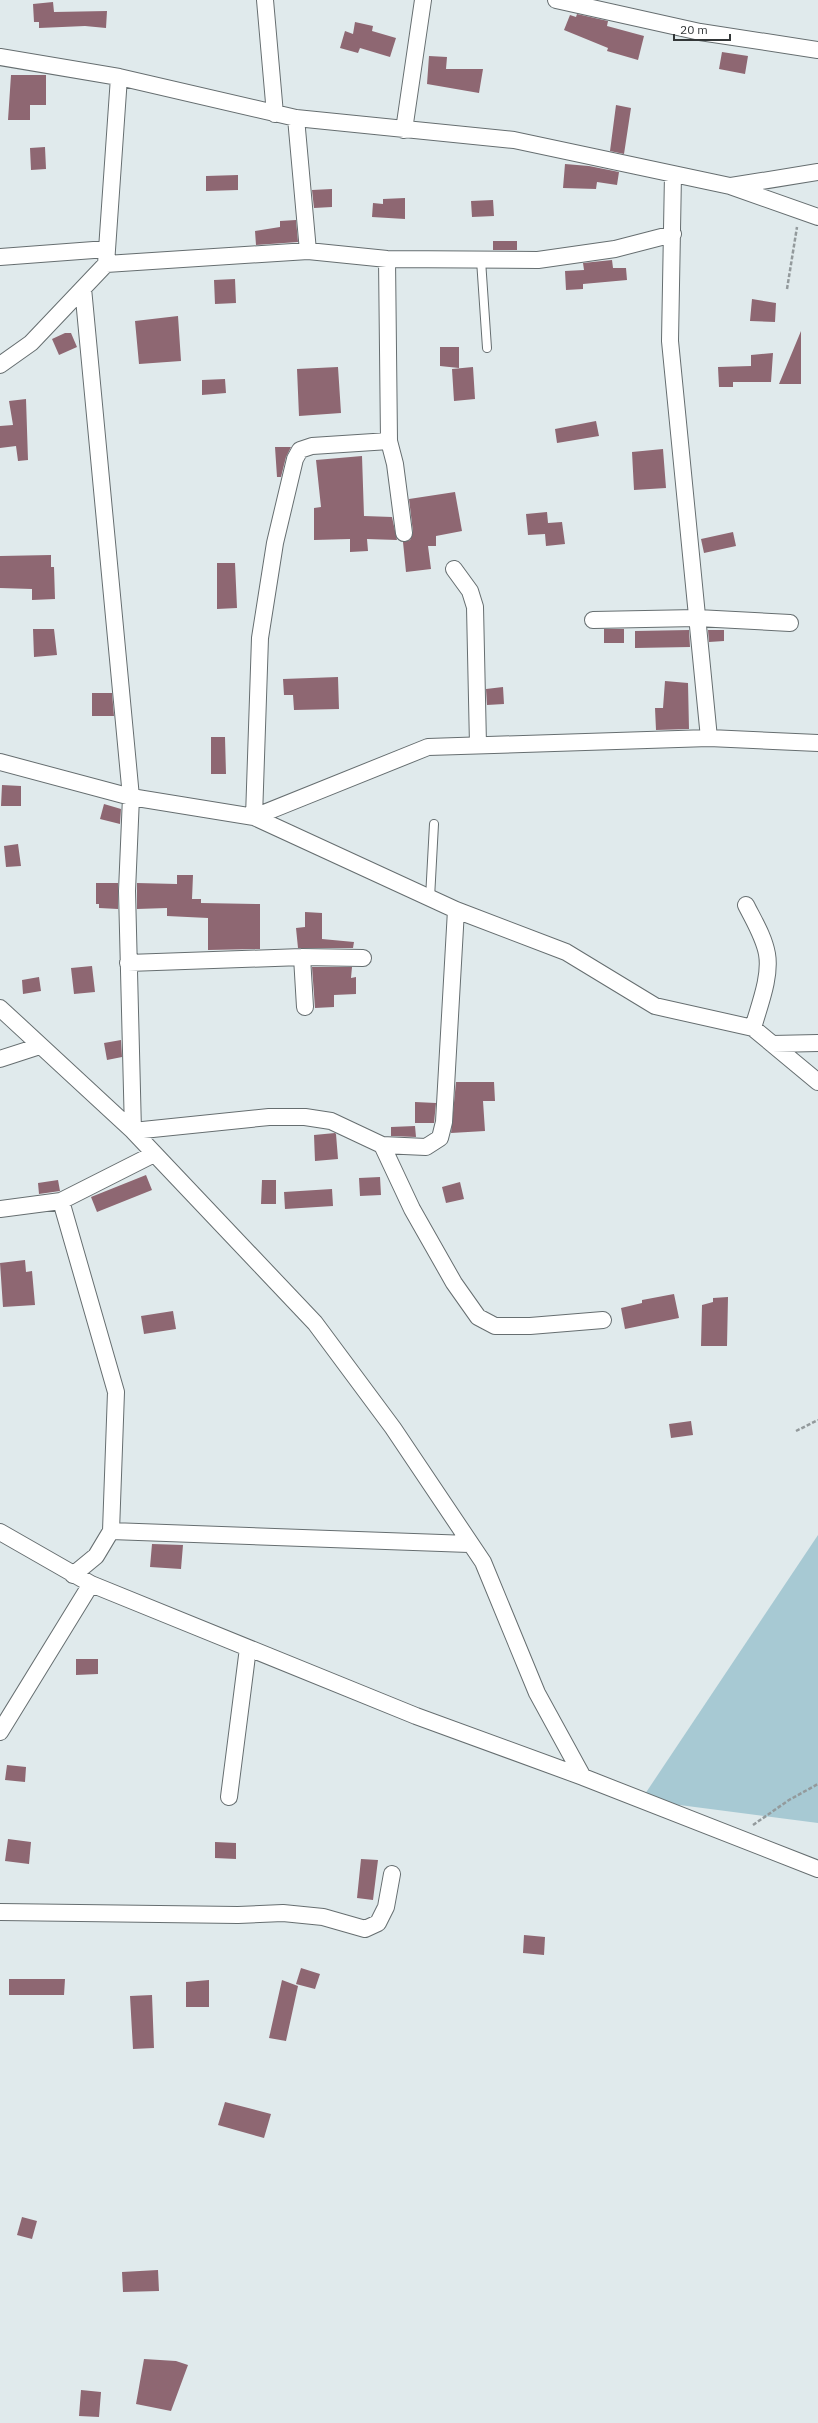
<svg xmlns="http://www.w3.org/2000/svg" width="818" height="2423" font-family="'IBM Plex Sans',sans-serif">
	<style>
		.green { fill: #a7c9d3 }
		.building { fill: #8e6772 }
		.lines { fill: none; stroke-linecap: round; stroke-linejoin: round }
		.lane-casing { stroke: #666e70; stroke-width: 10 }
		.street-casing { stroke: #666e70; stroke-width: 18 }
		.path { stroke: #939a9c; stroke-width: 2.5; stroke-dasharray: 4 2; stroke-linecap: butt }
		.lane { stroke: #fff; stroke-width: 8 }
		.street { stroke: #fff; stroke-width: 16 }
	</style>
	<rect width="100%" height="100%" fill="#e0eaec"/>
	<!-- green -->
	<path class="green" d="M818,1535v288l-177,-23z"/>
	<!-- building -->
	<path class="building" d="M53,2l1,10 53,-1 -1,17 -21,-2 -46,2v-6h-5l-1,-18z
		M577,14l31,7 -1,5 37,10 -6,24 -31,-9 1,-3 -44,-18 6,-15 6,2z
		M355,22l18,4 -1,5 24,7 -6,19 -30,-9 -2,5 -18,-5 5,-17 8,3z
		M722,52l26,4 -3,18 -26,-5z
		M429,56l18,1 -1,12h37l-4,24 -52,-9z
		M11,75h35v30h-16v15h-22z
		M616,105l15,3 -7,46 -14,-3z
		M45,147l1,22 -15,1 -1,-22z
		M565,164l24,2 30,6 -2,13 -20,-3 -1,7 -33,-1z
		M238,175v15l-32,1v-15z
		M332,189v18l-18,1 -2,-18z
		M405,198v21l-33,-2 1,-14 10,1v-5z
		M493,200l1,16 -22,1 -1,-16z
		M296,220l2,22 -42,3 -1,-14 25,-4v-6z
		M493,241h24v9h-24z
		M612,260l1,8h13l1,12 -44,4v5l-17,1 -1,-19 19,-1 -1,-7z
		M235,279l1,24 -21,1 -1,-24z
		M752,299l24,4 -1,19 -25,-1z
		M178,316l3,45 -42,3 -4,-43z
		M801,331v53h-22z
		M65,333h6l6,14 -18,8 -7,-16z
		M440,347h19v21l-19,-2z
		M773,353l-2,29h-38v5h-14l-1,-20 33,-1v-11z
		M338,367l3,46 -42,3 -2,-47z
		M473,367l2,32 -21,2 -2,-32z
		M225,379l1,14 -24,2v-15z
		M26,399l2,61 -10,1 -2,-15 -16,2v-22l13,-1 -4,-24z
		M596,421l3,15 -42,7 -2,-14z
		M275,447h16l-5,10 -5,20h-4z
		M663,449l3,39 -32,2 -2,-38z
		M362,456l2,60 28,1 5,23 -30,-1 1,12 -18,1v-13l-36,1v-32l7,-1 -5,-47z
		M455,492l7,39 -26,5v10h-8l3,23 -25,3 -3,-30 7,-2 3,-8 -4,-33z
		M547,512l1,11 14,-1 3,22 -19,2 -1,-12 -17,1 -2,-21z
		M733,532l3,14 -32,7 -3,-14z
		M51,555v12h3l1,32 -23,1v-11l-32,-1v-32z
		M217,563h18l2,45 -20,1z
		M33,629h21l3,26 -23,2z
		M604,629h20v14h-20z
		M689,630l1,17 -55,1v-17z
		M708,630h16v11l-15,1z
		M338,677l1,32 -45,1 -1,-15h-9l-1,-16z
		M665,681l23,2 1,46 -33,1 -1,-22h8z
		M503,687l1,17 -17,1 -1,-16z
		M92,693h20l2,23h-22z
		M211,737h14l1,37h-15z
		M2,785l19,1v20h-20z
		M104,804l17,5 -1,15 -20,-5z
		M18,844l3,22 -15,1 -2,-21z
		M177,875h16l-1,24h9v4l59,1v45l-52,1v-32l-41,-2v-8l-30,1v-26l40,1z
		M96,883h22v26l-19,-1v-4h-3z
		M305,912l17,1v26l32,3 -1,6h-55l-2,-20 9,-1z
		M92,966l3,26 -21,2 -3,-26z
		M312,967h40l-1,11 5,-1v17l-22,1v12l-19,1z
		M39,977l2,14 -18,3 -1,-14z
		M121,1040l1,17 -15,3 -3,-17z
		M456,1082h38l1,19h-12l2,30 -34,2z
		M415,1102l21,1 -2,20h-19z
		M415,1126l1,11 -25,-1v-9z
		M335,1133l1,1 2,25 -23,2 -1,-26z
		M146,1175l6,15 -55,22 -6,-15z
		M380,1177l1,18 -21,1 -1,-18z
		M58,1180l2,11 -21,3 -1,-11z
		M262,1180h14v24h-15z
		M460,1182l4,17 -18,4 -4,-16z
		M332,1189l1,17 -48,3 -1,-17z
		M25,1260l1,12 6,-1 3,34 -32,2 -3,-44z
		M674,1294l5,24 -54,11 -4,-21 21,-5v-3z
		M728,1297l-1,49h-26l1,-41 11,-3v-4z
		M173,1311l3,18 -32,5 -3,-18z
		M691,1421l2,14 -22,3 -2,-14z
		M152,1544l31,1 -2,24 -31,-2z
		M76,1659h22v15l-22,1z
		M7,1765l19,2 -1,15 -20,-2z
		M8,1839l23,3 -2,22 -24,-3z
		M215,1842l21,1v16l-21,-1z
		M361,1859l17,1 -5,40 -16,-2z
		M524,1935l21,2 -1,18 -21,-2z
		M301,1968l19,6 -5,15 -19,-5z
		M9,1979h56l-1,16h-55z
		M209,1980v27h-23v-25z
		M282,1980l16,6 -12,55 -17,-3z
		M152,1995l2,53 -21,1 -3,-53z
		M225,2102l46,12 -7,24 -46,-13z
		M22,2217l15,4 -5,18 -15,-4z
		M158,2270l1,21 -36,1 -1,-20z
		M144,2359l32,2 12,4 -17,46 -35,-7z
		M81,2390l20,2 -2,25 -20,-1z"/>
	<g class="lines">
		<defs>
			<path id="lane" d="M481,260l6,88
				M430,898l4,-74"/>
			<path id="street" d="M265,0l10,114
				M556,0l144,32 118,18
				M0,57l119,20 -13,187 -75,79 -31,22
				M119,77l177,41 218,22 216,46 88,31
				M296,118l12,133
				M404,130l19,-130
				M673,174l-3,167 39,397
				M731,186l87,-14
				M0,257l107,-8
				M387,259l2,182 -77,5 -12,4 -5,9 -20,84 -15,95 -6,179 -123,-20 -4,94 6,240 182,192 78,105 90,134 54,131 46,84
				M106,264l202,-13 79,8 151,1 77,-11 58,-15
				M389,441l6,23 9,69
				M454,569l16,22 5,16 3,138
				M593,620l104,-2 93,5
				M818,743l-109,-5 -281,9 -174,70 202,93 110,42 89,54 98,22 65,54
				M0,762l131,35 -48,-509
				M746,905c8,16 18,32 21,49 4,23 -8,52 -14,74
				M302,957l3,50
				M128,963l174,-6 61,1
				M0,1008l133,123 136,-14h36l26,4 51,24 44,2 14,-9 4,-16 12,-212
				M772,1044l46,-1
				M0,1059l40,-13
				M382,1145l30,64 42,74 24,34 17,9h35l73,-6
				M61,1201l55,191 -5,139 -15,25 -23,19
				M0,1209l61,-8 93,-47
				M111,1531l358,13
				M0,1532l91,52 325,132 167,61 235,92
				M0,1732l91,-148
				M229,1797l19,-149
				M0,1912l238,3 45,-2 40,4 42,12 13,-6 8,-16 6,-33"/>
		</defs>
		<!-- lane casing -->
		<use href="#lane" class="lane-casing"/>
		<!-- street casing -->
		<use href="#street" class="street-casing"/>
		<!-- path -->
		<path class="path" d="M787,289l10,-62
			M796,1431l22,-11
			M753,1825l36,-25 29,-16"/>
		<!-- lane -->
		<use href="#lane" class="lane"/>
		<!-- street -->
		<use href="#street" class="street"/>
	</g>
	<!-- scale -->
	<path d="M674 34v6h56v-6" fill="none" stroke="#333738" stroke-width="2"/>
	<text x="680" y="34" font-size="12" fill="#333738" stroke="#ffffff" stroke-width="3" paint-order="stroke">20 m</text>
</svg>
